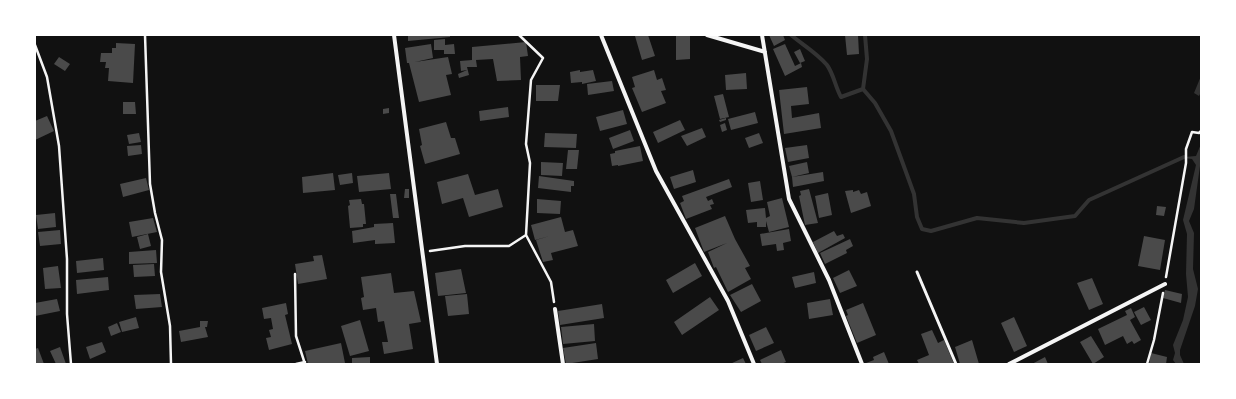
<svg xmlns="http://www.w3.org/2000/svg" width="1236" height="399" font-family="'Space Grotesk',sans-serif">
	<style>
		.water { fill: #333 }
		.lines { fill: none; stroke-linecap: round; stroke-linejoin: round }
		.stream { stroke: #333; stroke-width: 4 }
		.building { fill: #4a4a4a }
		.path { stroke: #f5f5f5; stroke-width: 2.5 }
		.service { stroke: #f5f5f5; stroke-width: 3 }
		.minor { stroke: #f5f5f5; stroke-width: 4 }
	</style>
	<rect width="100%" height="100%" fill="#111"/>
	<!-- water -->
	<path class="water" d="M1201,76v16l-2,4 -5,-3z
		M1201,144l-1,22 -6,43 -5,12 5,12 -1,36 5,20 -3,17 -15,44v5l4,9h-8l-3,-4 2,-7 -2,-8 10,-25 5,-23 -2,-23 1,-40 -4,-14 13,-55 -4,-6 -9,-1 -3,2 4,-3 12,-1z"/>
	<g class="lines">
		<!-- stream -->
		<path class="stream" d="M791,35c12,10 26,18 36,30 7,10 8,21 14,32l22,-8
			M865,35l2,24 -4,30 12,14 16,28 23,63 3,23 5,12 9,2 46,-13 47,5 51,-7 14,-16 95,-43"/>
	</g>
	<!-- building -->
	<path class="building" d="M408,35h42v2l-42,4z
		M639,35h9l7,21 -13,4 -7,-24z
		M676,35h14v24l-14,1z
		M769,35h14l2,5 -11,6z
		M845,35h13l1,19 -12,1z
		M445,39v6l9,-1 1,10h-11v-4h-10v-10z
		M526,42l2,14 -8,1 1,23 -24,1 -4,-22 -17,1 1,7h-10l2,8 -10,3 -1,-4 9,-4 -6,1 -1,-10 12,-1v-13z
		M116,43l19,1 -2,39 -25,-2 1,-13h-4l1,-6h-6l1,-9h11v-5h4z
		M431,44l2,14 -18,4 33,-5 4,17 -6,1 5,20 -32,7 -10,-39h-2l-2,-15z
		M785,44l10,22 6,-3 1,4 -17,9 -12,-27z
		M800,49l5,12 -5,2 -6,-11z
		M59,57l11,7 -5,7 -11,-7z
		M580,70v2l13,-2 3,11 -14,3v-2l-11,1 -1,-11z
		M654,70l3,10 5,-2 4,12 -5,1 5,12 -24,9 -10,-24 3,-1 -3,-10z
		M746,73l1,16 -21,1 -1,-15z
		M612,81l2,10 -26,4 -1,-11z
		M536,85h24l-2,16h-22z
		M807,87l2,17 -18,2 1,12 27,-5 2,15 -37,6 -5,-44z
		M723,94l6,23 -9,2 -6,-23z
		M123,102h12l1,12h-13z
		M508,107l1,10 -29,4 -1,-10z
		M389,108v5l-6,1v-5z
		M623,110l4,14 -27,7 -4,-14z
		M755,112l3,11 -27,7 -3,-11z
		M47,116l7,15 -19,9v-19z
		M726,118v2l-6,2 -1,-2z
		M680,120l5,10 -27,13 -5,-11z
		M446,122l5,16h4l5,16 -35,10 -5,-18 2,-1 -3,-16z
		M725,123l2,7 -5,2 -2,-7z
		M702,128l4,9 -19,9 -6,-10z
		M630,130l4,11 -21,8 -4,-11z
		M139,133l2,9 -12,2 -2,-9z
		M545,133l32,1 -1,14 -32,-1z
		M759,133l4,10 -14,5 -4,-10z
		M141,145l1,9 -14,2 -1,-10z
		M807,145l2,13 -21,4 -3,-14z
		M640,146l3,15 -25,5v-1l-6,1 -2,-12 5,-1v-2z
		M568,150h11l-2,19h-11z
		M541,162l22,1 -1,13 -21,-1z
		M807,162l2,11 -17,4 -3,-11z
		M693,170l3,12 -22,7 -4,-12z
		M823,172l1,9 -31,6 -1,-10z
		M333,173l2,17 -32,3 -1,-16z
		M352,173l1,10 -13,2 -2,-10z
		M389,173l2,16 -32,3 -2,-16z
		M468,174l7,21 23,-6 5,18 -34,10 -6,-19 -21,6 -5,-22z
		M539,176l35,5v5h-3v6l-33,-4z
		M146,178l3,12 -26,7 -3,-13z
		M729,179l3,8 -26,10 2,4 4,-2 2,5 -4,1 2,4 -26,10 -6,-16 4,-2 -2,-5z
		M760,181l3,19 -12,2 -3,-19z
		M405,189h4v9h-5z
		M809,189l9,34 -13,2 -6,-29 2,-1 -1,-4z
		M853,190v2l6,-2 2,4 6,-2 4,14 -20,7 -6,-22z
		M828,193l4,22 -13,3 -4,-22z
		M390,194h6l3,24h-6z
		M782,198l7,29 -20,5 -3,-11v6h-9v-5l-9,1 -2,-13 19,-2 1,10 4,-2 -3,-14z
		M361,199l1,5h2l2,20h-3v3l-13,1 -2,-22 2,-1 -1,-5z
		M537,199l24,2 -1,13 -23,-1z
		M1157,206l9,1 -2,9 -8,-1z
		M55,213l1,14 -18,2 -2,-14z
		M725,216l10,23 15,27 -5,2 6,11 -23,13 -12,-25 -2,1 -6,-16 19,-9 -23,9 -9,-24z
		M561,217l4,15 8,-2 5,16 -27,7 2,7 -10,2 -7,-22 14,-4 -15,4 -4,-15z
		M153,218l4,14 -25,5 -3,-15z
		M393,223l2,20 -20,1v-4l-22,3 -1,-12 22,-4v-3z
		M789,229l2,12 -8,2 1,7 -7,1 -1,-7 -14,2 -2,-12z
		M60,230l1,14 -21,2 -2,-14z
		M834,231l3,5 6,-2 2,4 -27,15 -5,-11z
		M148,234l3,12 -11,3 -3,-12z
		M1144,236l21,4 -5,30 -22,-4z
		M850,239l3,7 -7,4 1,3 -22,11 -5,-11z
		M156,250l1,13 -28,1v-12z
		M322,255l5,24 -29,5 -3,-20 19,-3 -1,-5z
		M103,258l1,12 -27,3 -1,-12z
		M695,263l7,13 -29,17 -7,-13z
		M154,264l1,12 -21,1 -1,-12z
		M58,266l3,22 -16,1 -2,-21z
		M461,269l5,24 -28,3 -3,-23z
		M849,270l8,16 -17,7 -7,-15z
		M814,272l2,11 -21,5 -3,-11z
		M391,273l3,20 20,-2 7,31 -12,2 4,25 -29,5 -2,-12h6l-4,-21 -6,1 -2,-14 -13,2 -2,-12 3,-1 -3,-20z
		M108,277l1,13 -32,4 -1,-14z
		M1092,278l11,26 -14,6 -12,-27z
		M752,284l9,17 -20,11 -11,-17z
		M1165,290l17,4 -1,9 -18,-5z
		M160,294l2,13 -26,2 -2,-14z
		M467,294l2,20 -21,2 -3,-20z
		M710,297l9,13 -37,25 -8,-13z
		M57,299l3,12 -25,5v-13z
		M830,299l3,16 -24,4 -2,-16z
		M286,303l2,11 -3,1 7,29 -23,6 -3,-12 5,-1 -2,-7 4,-1 -2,-11 -7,1 -2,-11z
		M863,303l13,32 -19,8 -11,-27 2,-1 -2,-5z
		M602,304l2,14 -44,7 -2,-14z
		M1144,307l7,13 -10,5 -7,-13z
		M1131,308l4,9 -5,3 11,20 -7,4 -2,-3 -5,3 -4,-8 -18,9 -7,-16 29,-14 -2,-4z
		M136,317l3,11 -17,4 -3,-10z
		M1014,317l13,29 -13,6 -13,-29z
		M360,320l9,31 -19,5 -9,-30z
		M200,321h8l-1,6h-2l3,10 -27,5 -2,-11 21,-4z
		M117,323l4,9 -10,4 -3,-9z
		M594,324l1,17 -32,3 -2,-17z
		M766,327l8,16 -18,8 -7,-16z
		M932,330l6,13 6,-3 10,24h-35l-2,-4 12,-5 -8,-21z
		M1091,336l13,21 -11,7 -13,-22z
		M972,340l7,24h-19l-5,-17z
		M102,342l4,10 -16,7 -4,-12z
		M341,343l4,20 -37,1 -3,-13z
		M596,343l2,16 -32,5 -3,-16z
		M60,347l6,17h-10l-6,-13z
		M38,348l6,16h-9v-15z
		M781,350l5,12 -5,2h-19l-2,-4z
		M884,352l5,12h-22l-1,-1 8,-3 -1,-3z
		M1151,353l16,4 -1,7h-17z
		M370,357v7h-18v-6z
		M1045,357l3,7h-16z
		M743,358l3,6h-16z"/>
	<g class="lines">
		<!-- path -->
		<path class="path" d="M145,35l5,149 5,29 7,27 -1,32 9,54 1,38
			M519,35l24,23 -12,22 -5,64 4,19 -4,72 25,47 3,20
			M35,45l12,32 12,69 8,113v55l4,50
			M430,251l35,-5h44l17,-11
			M295,274l1,62 9,28
			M1166,277l20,-114v-14l6,-17 7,1 2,-2
			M296,364l9,-2
			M1147,364l7,-24 9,-47"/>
		<!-- service -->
		<path class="service" d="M917,272l39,92"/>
		<!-- minor -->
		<path class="minor" d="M394,35l43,329
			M601,35l55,136 72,130 26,63
			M707,35l58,17
			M762,35l27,164 40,81 33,84
			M555,309l8,55
			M1009,364l156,-80"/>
	</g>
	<!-- border -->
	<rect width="1236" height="399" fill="none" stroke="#ffffff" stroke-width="72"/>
</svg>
